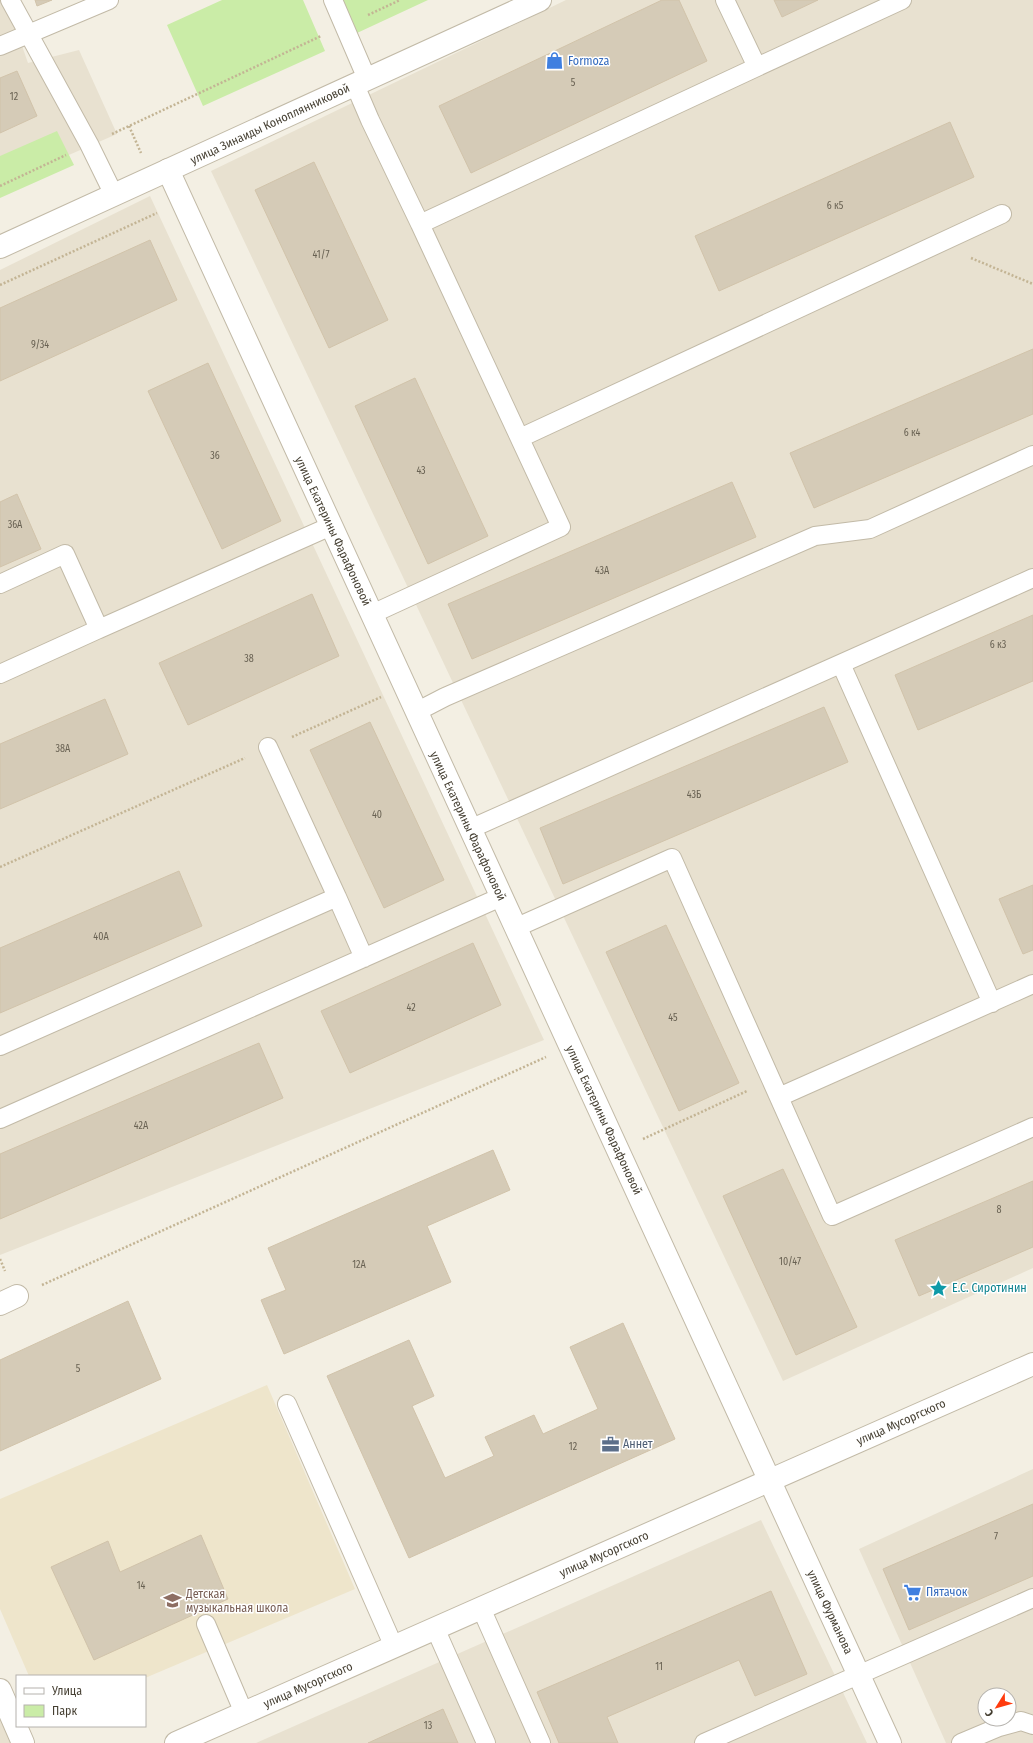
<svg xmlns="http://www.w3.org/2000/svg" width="1033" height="1743" font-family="'Fira Sans Condensed',sans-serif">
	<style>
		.residential { fill: #e8e1d0; fill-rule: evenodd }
		.education { fill: #eee5cb }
		.green { fill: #caeca7 }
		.building { fill: #d5cbb7; stroke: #d1c3aa }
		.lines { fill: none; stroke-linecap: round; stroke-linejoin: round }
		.service-casing { stroke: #c2baa7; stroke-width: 20 }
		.minor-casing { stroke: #c2baa7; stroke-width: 24 }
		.tertiary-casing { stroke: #c2baa7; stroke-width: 24 }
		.path { stroke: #c3b494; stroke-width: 2.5; stroke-dasharray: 2 2; stroke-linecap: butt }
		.service { stroke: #fff; stroke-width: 18 }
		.minor { stroke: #fff; stroke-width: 22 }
		.tertiary { stroke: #fff; stroke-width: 22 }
		.labels { text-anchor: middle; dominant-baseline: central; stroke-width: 3; stroke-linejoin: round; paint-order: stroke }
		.number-label { font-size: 10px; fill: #696253 }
		.shop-label { font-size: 12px; fill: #366cbe; stroke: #fff; text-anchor: start }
		.street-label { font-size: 12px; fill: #453f32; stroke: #fff }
		.culture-label { font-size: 12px; fill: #0d838f; stroke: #fff; text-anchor: start }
		.service-label { font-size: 12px; fill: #4e5e75; stroke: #fff; text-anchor: start }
		.education-label { font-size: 12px; fill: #785e54; stroke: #fff; text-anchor: start }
	</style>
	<rect width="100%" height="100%" fill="#f3efe3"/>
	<!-- residential -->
	<path class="residential" d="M0,0h6l22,63 51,-13 38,84 -117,51z
		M566,0h467v1268l-250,113 -572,-1210z
		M150,196l394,844 -544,215v-985z
		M1033,1469v274h-87l-87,-194zM985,1695h24v24h-24z
		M761,1520l106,223h-611z
		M0,1696l22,47h-22z"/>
	<!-- education -->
	<path class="education" d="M267,1385l88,204 -210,89v-2h-116l-29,-67v-110z"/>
	<!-- green -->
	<path class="green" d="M222,0h81l22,51 -122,55 -36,-81z
		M342,0h86l-71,33z
		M57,131l17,34 -74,33v-42z"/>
	<!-- building -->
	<path class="building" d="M35,0h17l-15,6z
		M662,0h17l28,61 -236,112 -32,-67z
		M774,0h44l-36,17z
		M17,71l20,45 -37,17v-55z
		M950,122l24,55 -255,114 -24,-55z
		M314,162l74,158 -59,28 -74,-158z
		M150,240l27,60 -177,81v-73z
		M1033,349v65l-219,94 -24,-55z
		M208,363l73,158 -59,28 -74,-158z
		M415,378l73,158 -60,28 -73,-158z
		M732,482l24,55 -284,122 -24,-55z
		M17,494l24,55 -41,18v-65z
		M312,594l27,62 -151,69 -29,-62z
		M1033,615v66l-115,49 -23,-55z
		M105,699l23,55 -128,55v-65z
		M824,707l24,55 -285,122 -23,-56z
		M370,722l74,158 -60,28 -74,-158z
		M179,871l23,55 -202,87v-65z
		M1033,885v65l-10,4 -24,-55z
		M666,925l73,158 -60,28 -73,-159z
		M473,943l28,62 -151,68 -29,-62z
		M259,1043l24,55 -283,121v-65z
		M493,1150l17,40 -83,36 24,56 -167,72 -23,-54 25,-10 -18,-42z
		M783,1169l74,158 -61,28 -73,-159z
		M1033,1181v66l-114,49 -24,-56z
		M128,1301l33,78 -161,72v-91z
		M623,1323l52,116 -266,119 -82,-182 82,-36 25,56 -22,10 33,72 49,-22 -9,-19 49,-22 9,19 55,-25 -28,-62z
		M1033,1504v72l-124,54 -26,-61z
		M201,1535l27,64 -134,61 -43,-93 57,-26 12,31z
		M771,1591l36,83 -52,22 -16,-36 -132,57 11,26h-59l-22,-51z
		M443,1709l15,34h-90z"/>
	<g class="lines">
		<defs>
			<path id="service" d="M10,0l79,144 25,51
				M333,0l34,79
				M0,46l109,-46
				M757,67l145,-67
				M355,85l15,35 50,104 337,-157 -32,-67
				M520,438l482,-224
				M0,584l65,-30 34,75 232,-103
				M372,614l189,-87 -141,-303
				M841,664l151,339
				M0,674l99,-45
				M416,712l29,-15 370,-161 55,-7 163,-74
				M268,747l69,150
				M470,829l563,-251
				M515,928l157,-70 160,358 201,-89
				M0,1046l337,-149 27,61
				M779,1097l254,-113
				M0,1119l501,-222
				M287,1404l107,243
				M481,1608l60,135
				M206,1624l38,89
				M435,1628l51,115
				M704,1743l329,-145
				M961,1743l38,-16 22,-6 12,4"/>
			<path id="minor" d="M168,170l722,1573
				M0,1304l17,-8
				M0,1690l23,53"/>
			<path id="tertiary" d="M0,247l540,-247
				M176,1743l857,-379"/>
		</defs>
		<!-- service casing -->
		<use href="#service" class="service-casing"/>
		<!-- minor casing -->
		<use href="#minor" class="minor-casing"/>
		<!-- tertiary casing -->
		<use href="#tertiary" class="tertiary-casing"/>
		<!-- path -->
		<path class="path" d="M368,15l32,-15
			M129,126l12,27
			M112,134l209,-98
			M0,186l66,-31
			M971,258l62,26
			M0,285l157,-72
			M292,737l89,-40
			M0,867l245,-109
			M643,1139l104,-48
			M0,1259l5,12
			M42,1285l504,-228"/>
		<!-- service -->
		<use href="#service" class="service"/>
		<!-- minor -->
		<use href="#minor" class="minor"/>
		<!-- tertiary -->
		<use href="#tertiary" class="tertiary"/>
	</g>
	<!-- icons -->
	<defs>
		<symbol id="shop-bare" viewBox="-9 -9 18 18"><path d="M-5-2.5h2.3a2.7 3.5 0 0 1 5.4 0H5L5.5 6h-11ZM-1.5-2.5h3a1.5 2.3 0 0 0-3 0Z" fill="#3f7fe0" stroke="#fff" stroke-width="2.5" paint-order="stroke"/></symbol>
		<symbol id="sight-bare" viewBox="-9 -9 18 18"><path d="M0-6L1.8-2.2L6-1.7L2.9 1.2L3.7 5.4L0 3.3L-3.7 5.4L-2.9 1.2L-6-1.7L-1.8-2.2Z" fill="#0f9aa8" stroke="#fff" stroke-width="2.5" paint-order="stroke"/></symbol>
		<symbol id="office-bare" viewBox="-9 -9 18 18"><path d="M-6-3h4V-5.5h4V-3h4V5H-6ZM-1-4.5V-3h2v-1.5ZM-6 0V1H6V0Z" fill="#5c6f8a" stroke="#fff" stroke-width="2.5" paint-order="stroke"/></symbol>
		<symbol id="supermarket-bare" viewBox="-9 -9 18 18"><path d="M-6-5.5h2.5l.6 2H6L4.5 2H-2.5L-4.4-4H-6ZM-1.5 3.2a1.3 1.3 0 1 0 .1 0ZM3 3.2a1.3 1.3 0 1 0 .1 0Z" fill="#3f7fe0" stroke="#fff" stroke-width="2.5" paint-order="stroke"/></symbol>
		<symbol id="school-bare" viewBox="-9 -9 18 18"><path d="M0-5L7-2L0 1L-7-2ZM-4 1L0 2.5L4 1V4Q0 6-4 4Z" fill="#8d6e63" stroke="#fff" stroke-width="2.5" paint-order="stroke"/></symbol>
	</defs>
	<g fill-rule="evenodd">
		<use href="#shop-bare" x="542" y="48" width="25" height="25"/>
		<use href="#sight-bare" x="926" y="1276" width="25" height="25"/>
		<use href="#office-bare" x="598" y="1432" width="25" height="25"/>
		<use href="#supermarket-bare" x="900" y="1580" width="25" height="25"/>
		<use href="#school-bare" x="160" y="1588" width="25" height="25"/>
	</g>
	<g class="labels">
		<!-- number labels -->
		<g class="number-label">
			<text x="573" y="83">5</text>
			<text x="14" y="97">12</text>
			<text x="835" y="206">6 к5</text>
			<text x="321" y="255">41/7</text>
			<text x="40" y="345">9/34</text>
			<text x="912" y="433">6 к4</text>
			<text x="215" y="456">36</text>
			<text x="421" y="471">43</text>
			<text x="15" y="525">36А</text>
			<text x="602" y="571">43А</text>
			<text x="998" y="645">6 к3</text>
			<text x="249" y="659">38</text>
			<text x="63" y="749">38А</text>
			<text x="694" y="795">43Б</text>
			<text x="377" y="815">40</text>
			<text x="101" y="937">40А</text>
			<text x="411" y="1008">42</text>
			<text x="673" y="1018">45</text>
			<text x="141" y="1126">42А</text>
			<text x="999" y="1210">8</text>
			<text x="790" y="1262">10/47</text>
			<text x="359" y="1265">12А</text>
			<text x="78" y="1369">5</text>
			<text x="573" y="1447">12</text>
			<text x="996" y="1537">7</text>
			<text x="141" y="1586">14</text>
			<text x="659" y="1667">11</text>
			<text x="428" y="1726">13</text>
		</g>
		<!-- shop labels -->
		<g class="shop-label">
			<text x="568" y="61">Formoza</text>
			<text x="926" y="1592">Пятачок</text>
		</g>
		<!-- street labels -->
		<g class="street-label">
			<text transform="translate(270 124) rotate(-25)">улица Зинаиды Коноплянниковой</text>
			<text transform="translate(333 531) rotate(65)">улица Екатерины Фарафоновой</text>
			<text transform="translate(468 826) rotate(65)">улица Екатерины Фарафоновой</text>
			<text transform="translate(604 1120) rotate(65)">улица Екатерины Фарафоновой</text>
			<text transform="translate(901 1422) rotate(-24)">улица Мусоргского</text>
			<text transform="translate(604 1554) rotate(-24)">улица Мусоргского</text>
			<text transform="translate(830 1612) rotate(65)">улица Фурманова</text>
			<text transform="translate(308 1685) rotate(-24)">улица Мусоргского</text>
		</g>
		<!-- culture labels -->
		<g class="culture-label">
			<text x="952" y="1288">Е.С. Сиротинин</text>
		</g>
		<!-- service labels -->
		<g class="service-label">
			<text x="623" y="1444">Аннет</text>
		</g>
		<!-- education labels -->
		<g class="education-label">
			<text x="186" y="1594">Детская<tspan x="186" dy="14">музыкальная школа</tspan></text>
		</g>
	</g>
	<!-- legend -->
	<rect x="16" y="1675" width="130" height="52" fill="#ffffff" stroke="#b5b2ad"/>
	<rect x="24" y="1688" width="20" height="6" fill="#ffffff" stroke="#b5b2ad"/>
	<text x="52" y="1695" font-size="12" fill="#453f32">Улица</text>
	<rect x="24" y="1705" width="20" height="12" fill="#caeca7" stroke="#b5b2ad"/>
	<text x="52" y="1715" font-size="12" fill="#453f32">Парк</text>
	<!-- north arrow -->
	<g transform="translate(997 1707) rotate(233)"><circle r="19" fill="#ffffff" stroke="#b5b2ad"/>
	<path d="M0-3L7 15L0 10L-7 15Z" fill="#ff3b0e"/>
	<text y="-6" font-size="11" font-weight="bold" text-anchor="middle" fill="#453f32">С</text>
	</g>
</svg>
